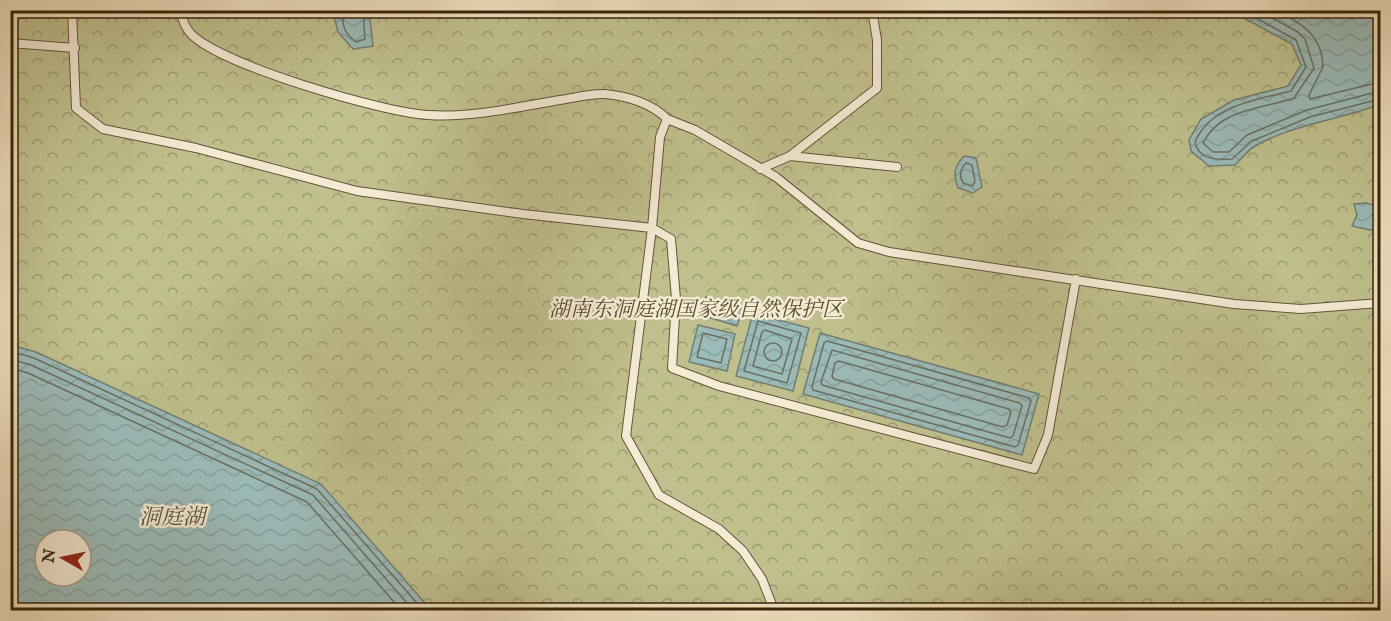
<svg xmlns="http://www.w3.org/2000/svg" width="1391" height="621" font-family="'IM FELL English','Noto Serif SC',serif">
	<style>
		.park { fill: url(#park-crowns); stroke: #7c724c; stroke-width: 1.5; fill-rule: evenodd }
		.water { fill: url(#water-waves); stroke: #747e73; stroke-width: 1.5; fill-rule: evenodd }
		.lines { fill: none; stroke-linecap: round; stroke-linejoin: round }
		.shore { stroke: #6a6f62; stroke-width: 1.5 }
		.street-casing { stroke: #675238; stroke-width: 10 }
		.street { stroke: #f4ebd5; stroke-width: 8 }
		.labels { text-anchor: middle; dominant-baseline: central; stroke-width: 5; stroke-linejoin: round; paint-order: stroke }
		.park-label { font-size: 21px; font-style: italic; fill: #5b4a2c; stroke: #f4ebd5 }
		.water-label { font-size: 22px; font-style: italic; fill: #57513f; stroke: #f4ebd5 }
	</style>
	<defs>
		<pattern id="park-crowns" width="20" height="18" patternUnits="userSpaceOnUse" patternTransform="scale(1.5)"><rect width="20" height="18" fill="#bfc08d"/><path d="M2 6a3 3 0 1 1 6 0M12 15a3 3 0 1 1 6 0" fill="none" stroke="#9c9c71"/></pattern>
		<pattern id="water-waves" width="16" height="10" patternUnits="userSpaceOnUse" patternTransform="scale(1.5)"><rect width="16" height="10" fill="#9bbbb9"/><path d="M0 5q4-4 8 0t8 0" fill="none" stroke="#86a09e"/></pattern>
	</defs>
	<rect width="100%" height="100%" fill="#eee0be"/>
	<filter id="stains"><feTurbulence type="fractalNoise" baseFrequency=".00333" numOctaves="4"/><feColorMatrix values="0 0 0 0 .2 0 0 0 0 .09 0 0 0 0 .02 0 0 0 .5 -.17"/></filter>
	<radialGradient id="worn" r=".72"><stop offset=".6" stop-color="#630" stop-opacity="0"/><stop offset="1" stop-color="#630" stop-opacity=".3"/></radialGradient>
	<!-- park -->
	<path class="park" d="M10,11h1370v599h-1369zM45,540h36v36h-36z"/>
	<!-- water -->
	<path class="water" d="M339,11h30l4,35 -20,3 -15,-17 -4,-15z
		M1231,11h149v93c-40,16 -86,20 -125,42 -7,4 -14,13 -20,19l-26,1 -18,-15 -2,-11 12,-21 33,-19 54,-14 13,-21 -9,-21z
		M964,156l12,2 6,29 -9,6 -15,-5c-5,-14 -4,-21 6,-32z
		M1366,203l14,4v25l-28,-6 5,-11 -3,-11z
		M706,297l37,11 -6,18 -36,-11z
		M753,313l56,15 -16,63 -57,-15z
		M698,325l37,9 -8,37 -38,-9z
		M820,333l219,61 -17,61 -219,-61z
		M10,345l26,7 285,132 110,126h-420zM45,540h36v36h-36z"/>
	<g class="lines">
		<!-- shore -->
		<path class="shore" d="M344,10c-3,15 0,23 12,32l9,-3 -2,-29
			M1242,10l54,30 10,27 -15,24c-35,9 -80,14 -96,51 3,18 23,18 37,17l20,-18 58,-24 70,-18
			M1257,10l41,22 7,7 9,29 -20,30c-31,11 -74,10 -91,45l10,9h16l18,-17 60,-25 73,-19
			M1275,10c26,13 47,24 48,57l-14,28 1,4 70,-17
			M966,163l6,2 3,17 -3,4 -9,-3c-4,-7 -3,-14 3,-20z
			M758,321l43,12 -14,50 -43,-12z
			M765,330l27,9 -10,35 -29,-8 9,-34z
			M703,333l24,6 -6,24 -24,-6z
			M827,341l202,57 2,3 -13,44 -3,2 -202,-57 -1,-3 12,-44z
			M764 352a9 9 0 1 1 18 0a9 9 0 1 1-18 0Z
			M832,350l188,53 2,3 -9,30 -3,2 -188,-53 -1,-3z
			M10,351l24,7 283,131 106,121
			M10,359l21,6 282,130 100,115
			M839,361l170,48 2,3 -4,13 -4,2 -169,-48 -2,-3 3,-13z
			M10,368l18,5 279,129 94,108"/>
		<defs>
			<path id="street" d="M72,10l4,98 27,21 93,19 161,43 166,23 129,14 19,11 5,60 -4,69 47,18 315,83 14,-34 28,-156
				M181,10c1,10 4,18 11,25 33,31 189,77 236,80 44,3 89,-8 132,-15 14,-2 31,-7 45,-6 21,2 47,9 62,25l-7,18 -8,91 -26,208 33,59 60,34 24,22 19,28 12,31
				M10,43l65,5
				M667,119l28,11 81,47 82,66 31,9 345,52 67,5 79,-6
				M790,156l87,-68v-48l-5,-30
				M760,169l30,-13 107,11"/>
		</defs>
		<!-- street casing -->
		<use href="#street" class="street-casing"/>
		<!-- street -->
		<use href="#street" class="street"/>
	</g>
	<g class="labels">
		<!-- park labels -->
		<g class="park-label">
			<text x="696" y="310">湖南东洞庭湖国家级自然保护区</text>
		</g>
		<!-- water labels -->
		<g class="water-label">
			<text x="172" y="518">洞庭湖</text>
		</g>
	</g>
	<!-- margin -->
	<rect width="1391" height="621" fill="none" stroke="#eee0be" stroke-width="36"/>
	<rect x="12" y="12" width="1367" height="597" fill="none" stroke="#3a230b" stroke-width="3"/>
	<rect x="18" y="18" width="1355" height="585" fill="none" stroke="#3a230b" stroke-width="1.5"/>
	<!-- north arrow -->
	<g transform="translate(63 558) rotate(279)"><circle r="28" fill="#f4ebd5" stroke="#aa9b84" stroke-width="1.5"/>
	<path d="M0-4.5L10 22L0 15L-10 22Z" fill="#8f2418"/>
	<text y="-9" font-size="16" font-weight="bold" text-anchor="middle" fill="#3a230b">N</text>
	</g>
	<rect width="100%" height="100%" filter="url(#stains)"/>
	<rect width="100%" height="100%" fill="url(#worn)"/>
</svg>
